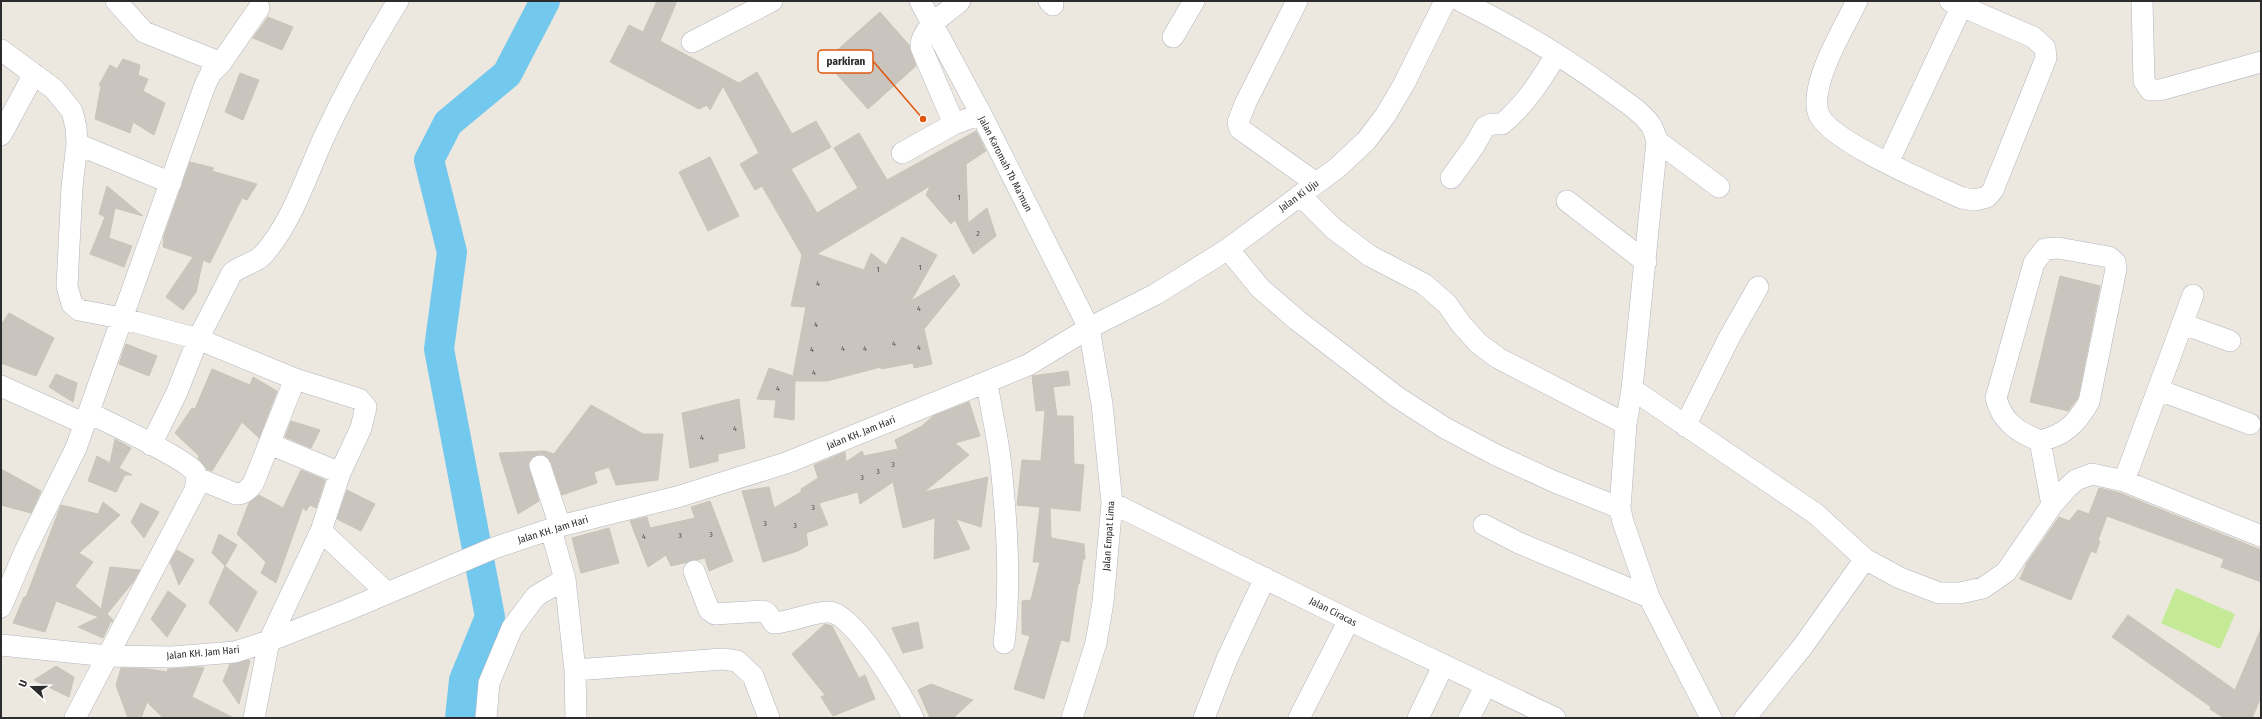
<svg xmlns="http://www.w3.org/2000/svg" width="2262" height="719" font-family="'Fira Sans Condensed',sans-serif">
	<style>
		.pitch { fill: #c4ea98 }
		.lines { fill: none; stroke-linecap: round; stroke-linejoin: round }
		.river { stroke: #73c8ed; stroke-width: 30 }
		.building { fill: #c9c4be; stroke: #c9c4b8 }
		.minor-casing { stroke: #b2b4bf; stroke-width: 22 }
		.minor { stroke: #fff; stroke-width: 21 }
		.labels { text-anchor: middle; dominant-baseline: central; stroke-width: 3; stroke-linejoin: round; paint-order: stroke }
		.number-label { font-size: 8px; fill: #535250 }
		.street-label { font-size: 10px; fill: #2c2c2c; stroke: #fff }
		.leader { fill: none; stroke: #df570e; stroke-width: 1.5 }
		.callout-dot { fill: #df570e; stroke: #fff; stroke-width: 1.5 }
		.callout { fill: #fff; stroke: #df570e; stroke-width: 1.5 }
		.callout-label { font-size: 11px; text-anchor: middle; font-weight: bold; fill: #2c2c2c }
	</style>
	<rect width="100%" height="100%" fill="#ede8df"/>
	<!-- pitch -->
	<path class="pitch" d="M2176,588l59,26 -15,35 -59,-26z"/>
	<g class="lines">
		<!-- river -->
		<path class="river" d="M460,718l4,-38 26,-63 -51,-268 13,-97 -23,-92 19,-37 59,-49 38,-73"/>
	</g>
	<!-- building -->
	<path class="building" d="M657,1h20l-17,40 79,42 18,-11 35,62 24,-13 15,26 -40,22 26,44 41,-25 -24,-40 25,-15 28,47 89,-49 10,20 -20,13 2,59 19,-15 9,28 -23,18 -18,-34 -4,4 -25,-29 4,-9 -113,68 47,16 7,-17 15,12 16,-28 35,18 -26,46 43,-26 6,10 -36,44 8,35 -18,4 -1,-5 -32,6v-2l-54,14h-32l-1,39 -20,-3 2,-17 -19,-1 12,-31 24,8 13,-69 -15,-1 11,-51 -40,-69 -7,4 -15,-26 19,-11 -36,-67 -13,24 -3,-5 -8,4 -89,-47 19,-37 14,7z
		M880,12l29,33 7,21 -48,43 -43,-48z
		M268,17l25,10 -11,23 -29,-12z
		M123,59l17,6 -2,10 10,4 -5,12 22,12 -11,32 -21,-13 -3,11 -35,-14 6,-33 -2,-1 11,-20 7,4z
		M240,73l19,7 -16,40 -18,-8z
		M710,157l29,59 -31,15 -29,-59z
		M190,162l24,6 -2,3 45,13 -10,16 -5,-2 -32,65 -7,-3 -7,32 -13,18 -17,-13 27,-40 -30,-10 1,-11z
		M107,186l36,30 -28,-8 -6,30 23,8 -8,21 -34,-13 15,-37 -6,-3z
		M2060,276l40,10 -22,112 -10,13 -38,-9z
		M9,313l45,25 -18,38 -35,-13v-38z
		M126,344l31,12 -8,20 -30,-12z
		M212,369l38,16 3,-8 24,14 -18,47 -17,-16 -30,49 -5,-2 -9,-11 1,-2 -24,-23 17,-25 3,1z
		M1068,371l2,14 -17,2 4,29h16l1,48 10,1 -4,46 -30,-3 1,30 33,6 1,15h-2l-4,25h-1l-9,58 -8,-2 -17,59 -30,-10 16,-53 -8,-2v-33l9,-1 9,-38h-7l7,-55 -23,-2 5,-45 19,1 4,-51 -9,1 -4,-35z
		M56,374l21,9 -4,19 -24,-15z
		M739,399l6,49 -27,6v7l-28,7 -8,-55z
		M969,402l11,34 -25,7 14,12 -45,37 64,-15 -7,50 -25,-8 14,30 -36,10 1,-41 -32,10 -10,-46 -33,22 -2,-12 -39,11 9,22 -22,8 2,12 -10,6 -35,11 -21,-71 27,-4 5,21 27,-16v-3l17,-11 -4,-13 31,-13 1,10 16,-11 2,5 34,-7 -3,-9 27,-14 11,-10z
		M591,405l52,29h20l-5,46 -42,5 -7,-18 -15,5 3,11 -35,12 -11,-33 -8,-8 -6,1 -6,3 -3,6 11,37 -21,13 -19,-61 46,-2 9,3z
		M291,421l29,9 -9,18 -26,-11z
		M115,439l16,9 -12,20 13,7h-7l-9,17 -28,-11 9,-25 13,7z
		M1,469l40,22 -10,22 -30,-8z
		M301,470l24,10 -9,28 -6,-3 -4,6 -3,-4 -27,76 -15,-10 5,-11 -29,-28 12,-31 10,-8 24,13z
		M2099,488l21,5 141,57v32l-40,-15 3,-8 -117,-43 -9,24 2,1 -4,12 -5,-2 -20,49 -51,-21 7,-16 32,-46 10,4 9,-11 11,4z
		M347,490l28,14 -14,27 -24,-12z
		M710,501l23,60 -24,10 -4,-13 -34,8 -5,-11 -18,12 -18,-46 17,-4 3,11 45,-10 -4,-11z
		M103,502l17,13 -41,38 14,9 -18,24 26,23 9,-42 30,3 -7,12 -26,32 6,6 -1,2 -10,-2 8,3 -7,15 -25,-11 21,-10 -43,-16 -11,31 -32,-9 11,-26h2l35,-92 37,9z
		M141,503l18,9 -15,26 -13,-16z
		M609,528l10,35 -38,10 -9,-35z
		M219,534l18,11 -12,21 -13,-13z
		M177,550l17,10 -15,25 -9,-23z
		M225,566l32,26 -20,40 -28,-29z
		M168,591l18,14 -19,32 -16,-18z
		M2128,615l107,75 26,-61v68l-9,21h-28l-14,-9 1,-2 -99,-70z
		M918,622l5,26 -20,5 -11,-25z
		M825,624l7,2 27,52 6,-3 10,24 -42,17 -12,-19 4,-2 -33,-41z
		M248,660l2,1 -11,43 -16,-23 7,-17z
		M56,666l18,11 -5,20 -35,-17z
		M200,667l4,1 -12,29 42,21h-71l-16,-16 -6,16h-13l-12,-33 5,-17 27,1 19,3 1,-3z
		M931,684l42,16 -20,18h-23l-12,-28z"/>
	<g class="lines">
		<defs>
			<path id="minor" d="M116,1l28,31 77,31
				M920,1l61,113 108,214 13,76 10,99 -9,99 -7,41 -24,75
				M960,1c-13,12 -40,27 -39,46l33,77 27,-10
				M1049,1l4,4
				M1297,1l-51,101 -8,20 2,7 76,54
				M1461,1c51,25 101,55 147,88 14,11 32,21 42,35 4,5 5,11 7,17l-25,248 -6,35 -6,84 3,14 26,75 62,121
				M1857,1c-13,27 -47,81 -39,111 7,28 116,73 144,86l13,2 12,-3 6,-7 53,-132 -1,-10 -12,-11 -83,-36
				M2142,1l2,80 6,9h10l101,-28
				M1173,37l21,-36
				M692,42l80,-41
				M1,50l53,39 18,22 4,16 1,17 -5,43 -5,99 5,18 7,6 42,8 77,21 97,40 64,20 7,8 -5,21 -21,45 -19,58 -52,110 -15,77
				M1,135l33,-61
				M1657,141l62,46
				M77,144l94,39
				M902,153l52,-29
				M1888,163l76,-162
				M1451,178l23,-32 11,-19 7,-3h10c23,-19 39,-44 54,-69
				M1300,195l34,34 36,27 54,28 23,20 14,20 17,19 20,15 128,66
				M1567,201l79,61
				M1228,249l32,39 37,32 100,77 48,31 51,27 59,27 65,26
				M2183,324l47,17
				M987,382c4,28 11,56 14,84 6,59 10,119 3,177
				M1,386l84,38
				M1632,389l184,125 49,45 35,19 39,15h21l23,-5 23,-16 46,-67 15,-17 9,-8 16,-6 32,7 137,55
				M2159,390l91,34
				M1685,426l44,-88 29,-51
				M2040,441c25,-6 36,-17 49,-39l27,-133 -1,-7 -6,-5 -51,-9 -13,1 -11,14 -38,135c6,24 22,34 44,43l12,64
				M270,444l70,29
				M151,445l26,-53 21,-53 34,-66c8,-7 23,-10 31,-18 29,-33 43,-78 61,-118 22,-47 47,-92 74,-136
				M540,466l20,60
				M197,478l39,16c8,0 12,-4 17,-10l42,-105
				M2124,481l69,-186
				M1112,503l237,117 206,98
				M1484,525l35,18 130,54
				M551,530l14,49 10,91 1,48
				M321,531l66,62
				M694,571l15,39 6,4 48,-3 4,2 7,10c18,-1 36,-11 55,-11 24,0 74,84 84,106
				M1,607l24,-56 51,-103 129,-363 6,-12 10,-10 38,-55
				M1,645l107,11 64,1 63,-5 34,-11 76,-30 149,-63 66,-22 117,-29 109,-34 242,-98 61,-37 67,-34 72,-45 109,-81 29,-27 19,-25 19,-32 41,-83
				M575,670l148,-11 14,2 16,15 16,42
				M75,718l120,-228c1,-6 3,-13 0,-18 -5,-11 -89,-51 -106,-59
				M486,718l3,-35 23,-55 24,-32 29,-17
				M1204,718l23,-59 38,-81
				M1299,718l50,-98
				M1418,718l25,-52
				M1469,718l17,-33
				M1745,718l58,-72 62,-87"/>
		</defs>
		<!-- minor casing -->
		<use href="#minor" class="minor-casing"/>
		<!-- minor -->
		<use href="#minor" class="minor"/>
	</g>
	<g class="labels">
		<!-- number labels -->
		<g class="number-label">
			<text x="959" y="197">1</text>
			<text x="978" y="233">2</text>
			<text x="920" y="267">1</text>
			<text x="878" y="269">1</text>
			<text x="818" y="283">4</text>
			<text x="919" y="308">4</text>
			<text x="816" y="324">4</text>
			<text x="894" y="343">4</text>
			<text x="919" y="347">4</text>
			<text x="843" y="348">4</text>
			<text x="865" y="348">4</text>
			<text x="812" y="349">4</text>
			<text x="814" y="372">4</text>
			<text x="778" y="388">4</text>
			<text x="735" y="428">4</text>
			<text x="702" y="437">4</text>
			<text x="893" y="464">3</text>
			<text x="878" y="471">3</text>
			<text x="862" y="477">3</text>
			<text x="813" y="507">3</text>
			<text x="765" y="523">3</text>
			<text x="795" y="525">3</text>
			<text x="711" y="534">3</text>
			<text x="680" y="535">3</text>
			<text x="644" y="536">4</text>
		</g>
		<!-- street labels -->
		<g class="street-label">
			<text transform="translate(1005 164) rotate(63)">Jalan Karomah Tb Ma'mun</text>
			<text transform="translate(1299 196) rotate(-36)">Jalan Ki Uju</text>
			<text transform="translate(861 433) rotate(-22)">Jalan KH. Jam Hari</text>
			<text transform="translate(553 530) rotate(-17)">Jalan KH. Jam Hari</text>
			<text transform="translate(1109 536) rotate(-86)">Jalan Empat Lima</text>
			<text transform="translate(1333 612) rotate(27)">Jalan Ciracas</text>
			<text transform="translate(203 653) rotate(-5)">Jalan KH. Jam Hari</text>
		</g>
	</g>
	<!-- callouts -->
	<path class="leader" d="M923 119L873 61"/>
	<circle class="callout-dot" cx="923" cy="119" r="4"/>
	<rect class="callout" x="818" y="50" width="55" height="23" rx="4"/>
	<g class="callout-label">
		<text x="846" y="65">parkiran</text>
	</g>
	<!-- border -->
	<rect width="2262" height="719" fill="none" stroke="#2c2c2c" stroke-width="4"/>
	<!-- north arrow -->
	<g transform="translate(32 687) rotate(291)" stroke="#ffffff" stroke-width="3" paint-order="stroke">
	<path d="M0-3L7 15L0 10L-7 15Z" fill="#2c2c2c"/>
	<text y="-6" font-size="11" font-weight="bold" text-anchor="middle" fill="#2c2c2c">U</text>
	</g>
</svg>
